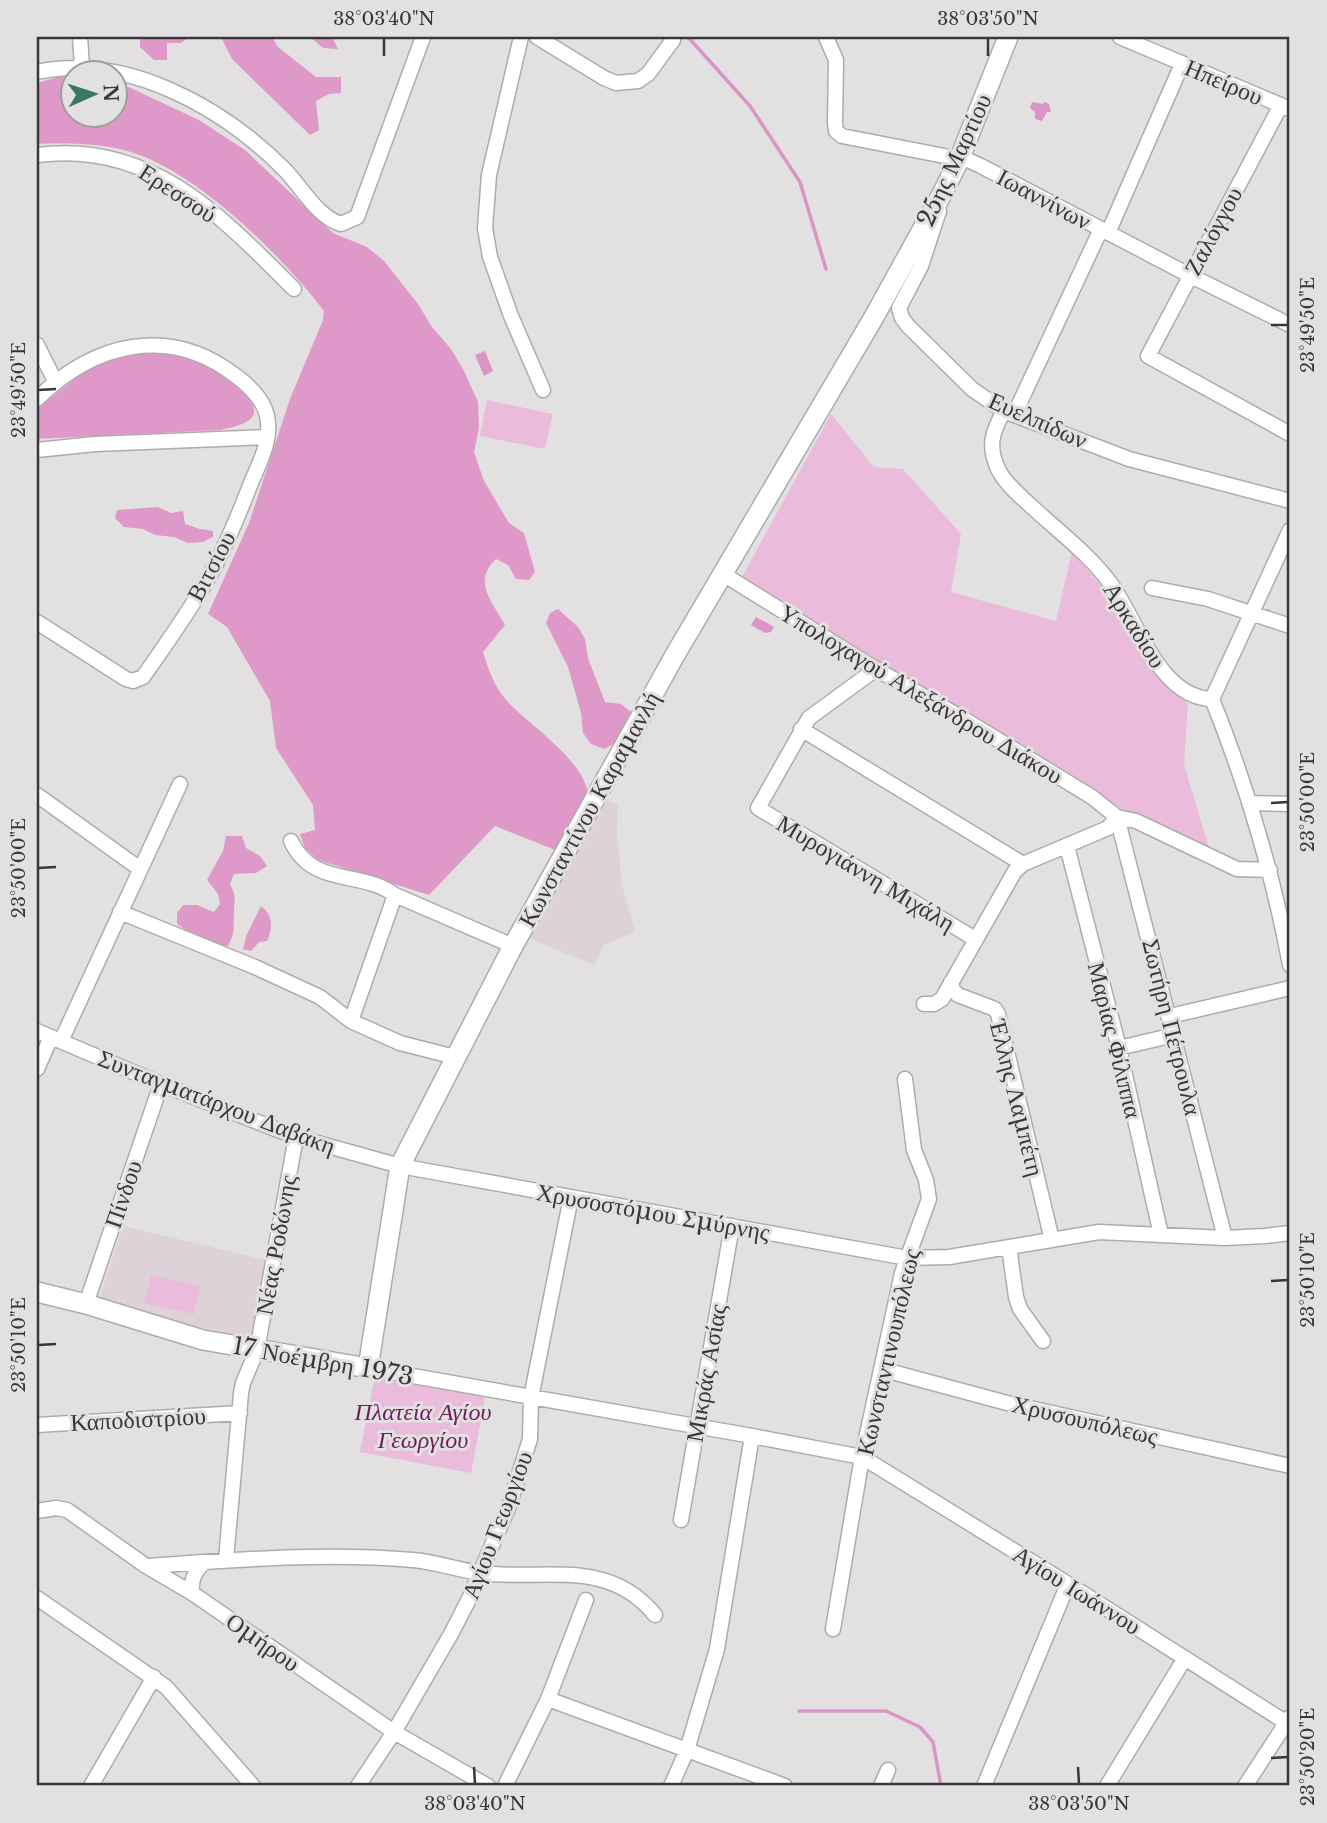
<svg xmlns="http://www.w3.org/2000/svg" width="1327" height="1823" font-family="'Libre Baskerville',serif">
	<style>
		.built { fill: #dcd2d8 }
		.green { fill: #ebbbdb }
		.forest { fill: #df99c8 }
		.water { fill: #db95c4 }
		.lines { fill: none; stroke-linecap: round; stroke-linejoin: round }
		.stream { stroke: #db95c4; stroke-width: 3.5 }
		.minor-casing { stroke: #aeabad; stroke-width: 17 }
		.major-casing { stroke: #aeabad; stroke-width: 22 }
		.minor { stroke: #fff; stroke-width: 14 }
		.major { stroke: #fff; stroke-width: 19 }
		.ticks { fill: none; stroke: #393839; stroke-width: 2.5 }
		.labels { text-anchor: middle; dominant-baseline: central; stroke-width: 6; stroke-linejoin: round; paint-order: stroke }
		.street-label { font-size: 24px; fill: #393839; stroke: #e3e0e2 }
		.park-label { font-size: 24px; font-style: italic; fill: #6e1d5a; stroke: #e3e0e2 }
		.neatline { fill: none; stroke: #393839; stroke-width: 2.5 }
		.ticks-label { font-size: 18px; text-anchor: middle; fill: #393839 }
	</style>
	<rect width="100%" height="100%" fill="#e3e0e2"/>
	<!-- built -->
	<path class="built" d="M601,796l17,10 -1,26 5,53 13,47 -31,13 -10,20 -68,-28z
		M124,1222v4l141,34 -12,80 -155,-37z"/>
	<!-- green -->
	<path class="green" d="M487,400l66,14 -8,35 -65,-13z
		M831,414l43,53 29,2 58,65 -10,58 105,29 16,-70 40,48 35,66 41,39 -4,60 27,91 -76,-38 -393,-240z
		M151,1275l49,11 -6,28 -50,-11z
		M375,1376l110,21 -14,76 -111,-21z"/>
	<!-- forest -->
	<path class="forest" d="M140,37h49l-8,6h-14v17h-13l-14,-13z
		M221,37h51l6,10 38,30h25v16l-12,1 -13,7 3,29 -9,5 -78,-76z
		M310,37h22l6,12 -15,-1z
		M73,76l1,40h42v-33l6,1 77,36 46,30 88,83 34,14 17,14 34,43 14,23 19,22 13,22 14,31 1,26 -5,24 10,29 25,42 15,10 11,39 -6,8 -13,-1 -8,-14 -12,-6c-24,23 -4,42 9,66l-22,27c6,19 11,34 24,49 21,24 90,67 80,103 -3,11 -22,36 -29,47l-63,-25 -66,69 -111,-35 -13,-12 -5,-14 15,-4 -2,-25 -37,-57 -6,-47 -43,-74 -19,-13 41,-91 41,-124 33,-79 1,-9c-41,-54 -122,-134 -187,-157 -32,-11 -67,-11 -100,-10v-61l21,-6z
		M138,352c21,1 47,0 66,10 7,3 15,11 22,16 32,25 45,43 -6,52l-183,9v-31l2,-1 55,-43z
		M158,507l13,6 12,-2 2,13 15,5 13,2v6l-10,5 -15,1 -14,-6 -19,-2 -12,-6 -19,-2 -9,-9 2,-8z
		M558,609l20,18 7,12 3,19 17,44 16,2 10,8 -15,31 -12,6 -13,-5 -8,-11 -2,-20 -13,-46 -22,-44 4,-10z
		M226,836h16l4,12 14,8 7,10 -11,7 -22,1 -4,10c7,14 4,14 4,28 -1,16 2,19 -6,34 -18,-1 -36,-12 -51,-22v-11l6,-8h14l17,7 6,-8 -2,-10 -11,-14 16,-29z
		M261,906c12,9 12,21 6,35l-8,1 -8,9 -8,-2 4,-15z"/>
	<!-- water -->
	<path class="water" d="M1032,102l11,2 2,-2 4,2 2,8h-4l-5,9 -7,-2v-7l-5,-4z
		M485,351l8,20 -9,5 -9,-21z
		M756,617l18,10 -3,5 -6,1 -14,-8z"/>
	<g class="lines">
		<!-- stream -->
		<path class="stream" d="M688,37l62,69 50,76 26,87
			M799,1711h87l34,16 13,15 8,44"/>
		<defs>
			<path id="minor" d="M80,37l2,30
				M521,37l-32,138 -4,53 5,29 21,59 32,74
				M537,37l67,41 12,5 22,-2 10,-7 25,-34
				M826,37l10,23 -1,63 1,8 6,5 128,25 11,5 208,109 101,50
				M1120,37l170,72
				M37,72c89,-19 185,35 247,97 17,17 33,48 57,55l16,-7 66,-180
				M1281,105l-133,251 142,78
				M37,155c113,-15 183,60 257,134
				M939,211l-18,55 -22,42 3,10 6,8 64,63 32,22 125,48 161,42
				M1108,233l74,-169
				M37,345l18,36
				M37,399c57,-56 132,-75 199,-23 15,11 31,27 32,47 2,20 -9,41 -17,60 -12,31 -25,63 -41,92 -20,36 -44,69 -67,102l-10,4 -7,-2 -89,-57
				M1004,411c-12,21 -17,36 -5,60 7,13 21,25 32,35 27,25 58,48 80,78 26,36 48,114 101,115
				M1014,415l87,-186
				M37,450l58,-6 172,-7
				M723,574l153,95 86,49 130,79 25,20 108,421
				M1152,588l56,11 82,27
				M876,669l-67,49 -51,90 217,131
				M1212,699c35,87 61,174 78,266
				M1212,699l78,-169
				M801,729l222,135
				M37,795l103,74
				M1251,803l39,1
				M1117,817l19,4 101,48 33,1
				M291,841c22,47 69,28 104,54l118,51
				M1067,846l52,202 42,187
				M120,912l135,55 65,30 31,24 49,22 55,14
				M951,982l2,8 5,5 37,14 3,5 54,226
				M924,1004h10l8,-5 73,-128 8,-7 85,-36 9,-11
				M1170,1016l120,-28
				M351,1021l44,-126
				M37,1031l124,53 135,53 104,29 507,92 42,-1 150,-25 126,6 40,-2 25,-3
				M61,1041l119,-257
				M1119,1048l55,-13
				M37,1069l14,-32
				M1009,1247l7,50 4,12 23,32
				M86,1304l75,-220
				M368,1368l384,68 110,21 206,127 222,141
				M881,1369l126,34 283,63
				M37,1425l203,-12
				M37,1511l19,-3 11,2 79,56 46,27 202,139 94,54
				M681,1520l51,-294
				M226,1559l15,-166 2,-10 14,-33 39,-213
				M146,1566c89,-6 177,-14 267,-6 23,2 45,10 68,13 63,8 127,-16 174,42
				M192,1593c-1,-14 2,-20 12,-31
				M37,1598l129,89 87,99
				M833,1629l29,-172 40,-184 27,-74 -3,-19 -12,-30 -9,-71
				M548,1699l237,87
				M91,1786l63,-109
				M358,1786l36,-54 57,-98 17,-33 41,-95 21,-67 1,-41 40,-201
				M505,1786l43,-87 38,-99
				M671,1786l16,-36 30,-101 35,-213
				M881,1786l7,-16
				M984,1786l84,-202
				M1107,1786l78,-128
				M1245,1786l45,-69"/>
			<path id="major" d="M37,1292l49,12 117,36 165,28 32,-202 113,-220 162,-291 199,-338 69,-125 16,-32 49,-123"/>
		</defs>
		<!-- minor casing -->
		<use href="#minor" class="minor-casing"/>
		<!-- major casing -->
		<use href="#major" class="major-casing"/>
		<!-- minor -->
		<use href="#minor" class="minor"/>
		<!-- major -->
		<use href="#major" class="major"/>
	</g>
	<!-- ticks -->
	<path class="ticks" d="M384,38v18M988,38v18M1271,325h17M38,390l18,-1M1271,803l17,-1M38,868l18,-1M1271,1281l17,-1M38,1345l18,-1M1271,1758l17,-1M474,1767l1,17M1078,1767l1,17"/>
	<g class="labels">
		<!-- street labels -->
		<g class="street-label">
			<text transform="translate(1224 82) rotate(23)">Ηπείρου</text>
			<text transform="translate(954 160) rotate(-65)">25ης Μαρτίου</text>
			<text transform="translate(178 193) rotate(33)">Ερεσσού</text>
			<text transform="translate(1044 199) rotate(28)">Ιωαννίνων</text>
			<text transform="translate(1213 231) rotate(-62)">Ζαλόγγου</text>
			<text transform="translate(1038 420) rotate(24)">Ευελπίδων</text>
			<text transform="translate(211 566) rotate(-62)">Βιτσίου</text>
			<text transform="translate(1135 625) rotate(58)">Αρκαδίου</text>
			<text transform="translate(921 694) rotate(31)">Υπολοχαγού Αλεξάνδρου Διάκου</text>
			<text transform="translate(589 809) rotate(-61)">Κωνσταντίνου Καραμανλή</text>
			<text transform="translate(866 873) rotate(31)">Μυρογιάννη Μιχάλη</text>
			<text transform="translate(1172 1027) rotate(76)">Σωτήρη Πέτρουλα</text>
			<text transform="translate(1115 1040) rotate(76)">Μαρίας Φίλιππα</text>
			<text transform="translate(1017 1098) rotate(76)">Έλλης Λαμπέτη</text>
			<text transform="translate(217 1102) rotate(21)">Συνταγματάρχου Δαβάκη</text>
			<text transform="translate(123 1194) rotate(-71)">Πίνδου</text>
			<text transform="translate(653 1212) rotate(10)">Χρυσοστόμου Σμύρνης</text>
			<text transform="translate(276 1245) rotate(-80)">Νέας Ροδώνης</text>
			<text transform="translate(888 1352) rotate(-77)">Κωνσταντινουπόλεως</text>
			<text transform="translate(323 1361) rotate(10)">17 Νοέμβρη 1973</text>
			<text transform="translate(706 1373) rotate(-80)">Μικράς Ασίας</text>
			<text transform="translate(138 1419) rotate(-3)">Καποδιστρίου</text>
			<text transform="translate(1085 1420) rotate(13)">Χρυσουπόλεως</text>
			<text transform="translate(497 1525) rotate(-69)">Αγίου Γεωργίου</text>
			<text transform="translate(1077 1590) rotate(32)">Αγίου Ιωάννου</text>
			<text transform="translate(263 1642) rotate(35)">Ομήρου</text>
		</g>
		<!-- park labels -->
		<g class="park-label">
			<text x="423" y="1411">Πλατεία Αγίου<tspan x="423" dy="28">Γεωργίου</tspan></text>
		</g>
	</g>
	<!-- border -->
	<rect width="1327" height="1823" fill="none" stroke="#e3e0e2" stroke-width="77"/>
	<!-- north arrow -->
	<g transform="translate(94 94) rotate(87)"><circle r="33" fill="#e3e0e2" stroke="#9f9d9e" stroke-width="2"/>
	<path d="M0-5L12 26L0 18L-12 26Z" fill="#397864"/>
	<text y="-10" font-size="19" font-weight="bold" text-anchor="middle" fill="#393839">N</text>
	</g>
	<rect x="38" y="38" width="1250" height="1746" class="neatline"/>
	<g class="ticks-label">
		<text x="384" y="25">38°03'40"N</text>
		<text x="988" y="25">38°03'50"N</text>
		<text transform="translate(1308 325) rotate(-90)" y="6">23°49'50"E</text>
		<text transform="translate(19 390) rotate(-90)" y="6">23°49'50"E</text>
		<text transform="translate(1308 802) rotate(-90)" y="6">23°50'00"E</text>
		<text transform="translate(19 868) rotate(-90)" y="6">23°50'00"E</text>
		<text transform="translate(1308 1280) rotate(-90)" y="6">23°50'10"E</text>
		<text transform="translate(19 1345) rotate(-90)" y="6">23°50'10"E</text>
		<text transform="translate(1308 1757) rotate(-90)" y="6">23°50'20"E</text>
		<text x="475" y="1810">38°03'40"N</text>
		<text x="1079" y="1810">38°03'50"N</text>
	</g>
</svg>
